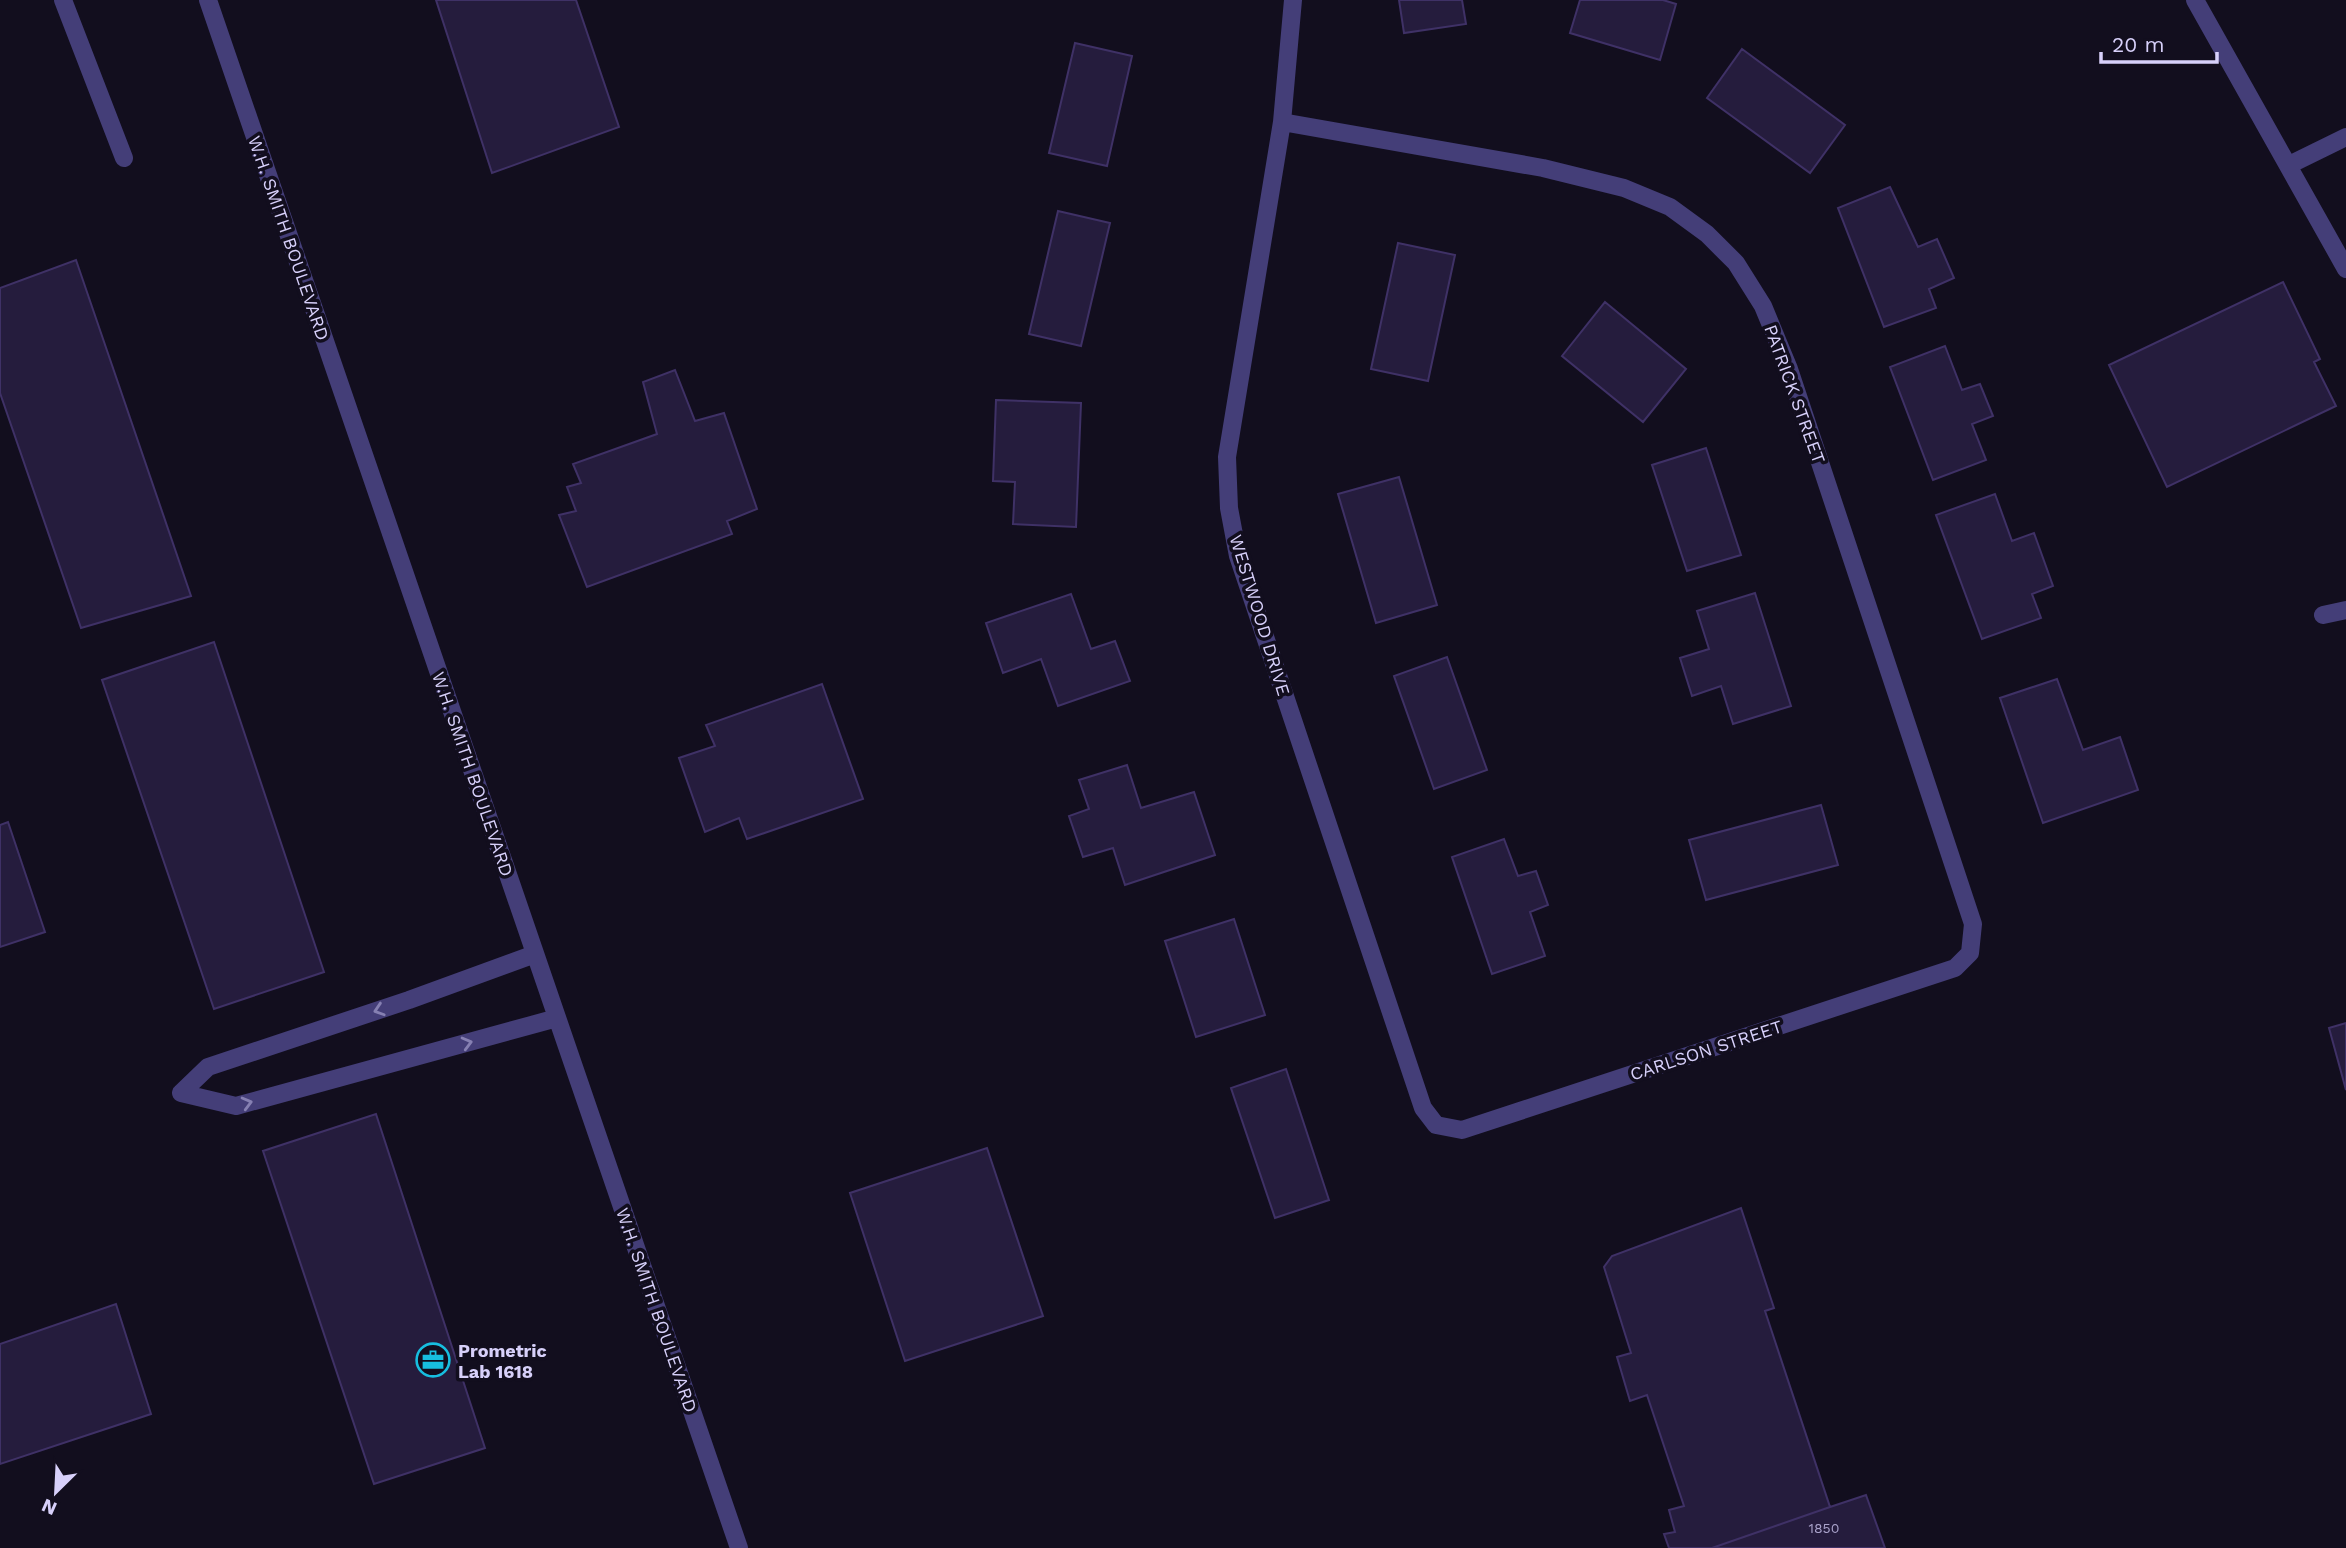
<svg xmlns="http://www.w3.org/2000/svg" width="2346" height="1548" font-family="'Work Sans',sans-serif">
	<style>
		.building { fill: #251c3d; stroke: #3f3166; stroke-width: 2 }
		.lines { fill: none; stroke-linecap: round; stroke-linejoin: round }
		.minor { stroke: #443e78; stroke-width: 18 }
		.oneway { stroke: #8680b2 }
		.labels { text-anchor: middle; dominant-baseline: central; stroke-width: 7; stroke-linejoin: round; paint-order: stroke }
		.number-label { font-size: 14px; fill: #aaa3cb }
		.street-label { font-size: 18px; fill: #d7d0fa; stroke: #120e1e }
		.poi-label { font-size: 18px; font-weight: bold; fill: #d7d0fa; stroke: #120e1e; text-anchor: start }
	</style>
	<rect width="100%" height="100%" fill="#120e1e"/>
	<!-- building -->
	<path class="building" d="M436,0h140l43,127 -127,46z
		M1399,0h63l4,24 -62,9z
		M1580,0h83l13,4 -16,56 -90,-27z
		M1075,43l57,13 -25,110 -58,-13z
		M1742,49l103,76 -35,48 -103,-75z
		M1890,187l28,60 19,-8 17,39 -25,11 7,19 -52,19 -46,-119z
		M1058,211l52,12 -29,123 -52,-12z
		M1398,243l57,12 -27,126 -57,-12z
		M76,260l115,336 -110,32 -81,-235v-105z
		M2283,282l37,77 -6,3 22,44 -169,81 -58,-122z
		M1605,302l81,67 -43,53 -81,-66z
		M1945,346l17,44 18,-6 13,32 -21,8 14,36 -53,20 -43,-113z
		M675,370l20,51 29,-8 33,96 -30,12 5,13 -145,53 -28,-72 17,-4 -9,-24 14,-4 -8,-19 84,-30 -14,-52z
		M996,400l85,3 -5,124 -63,-3 2,-42 -22,-1z
		M1706,448l35,107 -54,16 -35,-106z
		M1399,477l38,128 -61,18 -38,-129z
		M1995,494l17,47 22,-8 19,53 -21,8 9,24 -59,21 -46,-124z
		M1755,593l36,113 -58,18 -12,-38 -29,10 -12,-38 29,-9 -12,-38z
		M1071,594l20,55 24,-8 15,40 -72,25 -17,-47 -38,14 -17,-50z
		M214,642l110,330 -110,37 -112,-329z
		M1447,657l40,113 -53,19 -40,-113z
		M2057,679l26,71 37,-13 18,53 -95,33 -43,-125z
		M822,684l41,115 -116,40 -8,-21 -34,14 -26,-74 36,-12 -9,-21z
		M1127,765l14,43 53,-16 21,63 -90,30 -12,-37 -30,9 -14,-41 20,-7 -10,-29z
		M1821,805l17,60 -132,35 -17,-60z
		M8,822l37,110 -45,15v-122z
		M1504,839l14,37 18,-5 12,34 -18,7 15,44 -53,18 -40,-117z
		M1234,919l31,96 -69,22 -31,-96z
		M2346,1023v67l-17,-62z
		M1286,1069l43,131 -54,18 -44,-130z
		M376,1114l109,334 -111,36 -111,-333z
		M987,1148l56,168 -138,45 -55,-168z
		M1741,1208l33,100 -9,3 65,196 -118,41h-43l-5,-14 11,-2 -6,-22 15,-4 -37,-111 -17,6 -13,-44 14,-4 -27,-86 8,-11z
		M116,1304l35,110 -151,50v-120z
		M1866,1495l19,53h-173l118,-41z"/>
	<g class="lines">
		<!-- minor -->
		<path class="minor" d="M63,0l61,158
			M208,0l531,1548
			M2195,0l151,269
			M1282,122l261,46 81,20 46,19 37,27 29,29 27,43 26,63 184,555 -3,29 -15,15 -493,162 -26,-5 -13,-17 -185,-552 -9,-48 -2,-51 55,-335 11,-122
			M2289,165l57,-28
			M2323,615l23,-5
			M181,1093l55,13 321,-88
			M181,1093l27,-26 201,-67 126,-46"/>
	</g>
	<!-- one-way arrows -->
	<defs><path id="oneway-chevron" d="M-2-3.5L2.5 0L-2 3.5" fill="none" stroke-width="1.6" stroke-linecap="round" stroke-linejoin="round" transform="scale(1.75)"/></defs>
	<g class="oneway">
		<use href="#oneway-chevron" transform="translate(379 1010) rotate(162)"/>
		<use href="#oneway-chevron" transform="translate(467 1043) rotate(-15)"/>
		<use href="#oneway-chevron" transform="translate(247 1103) rotate(-15)"/>
	</g>
	<!-- icons -->
	<defs>
		<symbol id="office-ring" viewBox="-11 -11 22 22"><circle r="9.5" fill="#120e1e" stroke="#17bedf" stroke-width="1.5"/><path d="M-6-3h4V-5.5h4V-3h4V5H-6ZM-1-4.5V-3h2v-1.5ZM-6 0V1H6V0Z" fill="#17bedf"/></symbol>
	</defs>
	<g fill-rule="evenodd">
		<use href="#office-ring" x="414" y="1341" width="38" height="38"/>
	</g>
	<g class="labels">
		<!-- number labels -->
		<g class="number-label">
			<text x="1824" y="1528">1850</text>
		</g>
		<!-- street labels -->
		<g class="street-label">
			<text transform="translate(289 238) rotate(71)">W.H. SMITH BOULEVARD</text>
			<text transform="translate(1795 394) rotate(70)">PATRICK STREET</text>
			<text transform="translate(1260 615) rotate(73)">WESTWOOD DRIVE</text>
			<text transform="translate(473 774) rotate(71)">W.H. SMITH BOULEVARD</text>
			<text transform="translate(1706 1050) rotate(-18)">CARLSON STREET</text>
			<text transform="translate(657 1310) rotate(71)">W.H. SMITH BOULEVARD</text>
		</g>
		<!-- poi labels -->
		<g class="poi-label">
			<text x="458" y="1350">Prometric<tspan x="458" dy="21">Lab 1618</tspan></text>
		</g>
	</g>
	<!-- north arrow -->
	<g transform="translate(56 1492) rotate(204)" stroke="#120e1e" stroke-width="5" paint-order="stroke">
	<path d="M0-5L12 26L0 18L-12 26Z" fill="#d7d0fa"/>
	<text y="-10" font-size="19" font-weight="bold" text-anchor="middle" fill="#d7d0fa">N</text>
	</g>
	<!-- scale -->
	<path d="M2101 52v10h116v-10" fill="none" stroke="#d7d0fa" stroke-width="3.5"/>
	<text x="2112" y="52" font-size="21" fill="#d7d0fa" stroke="#120e1e" stroke-width="5" paint-order="stroke">20 m</text>
</svg>
